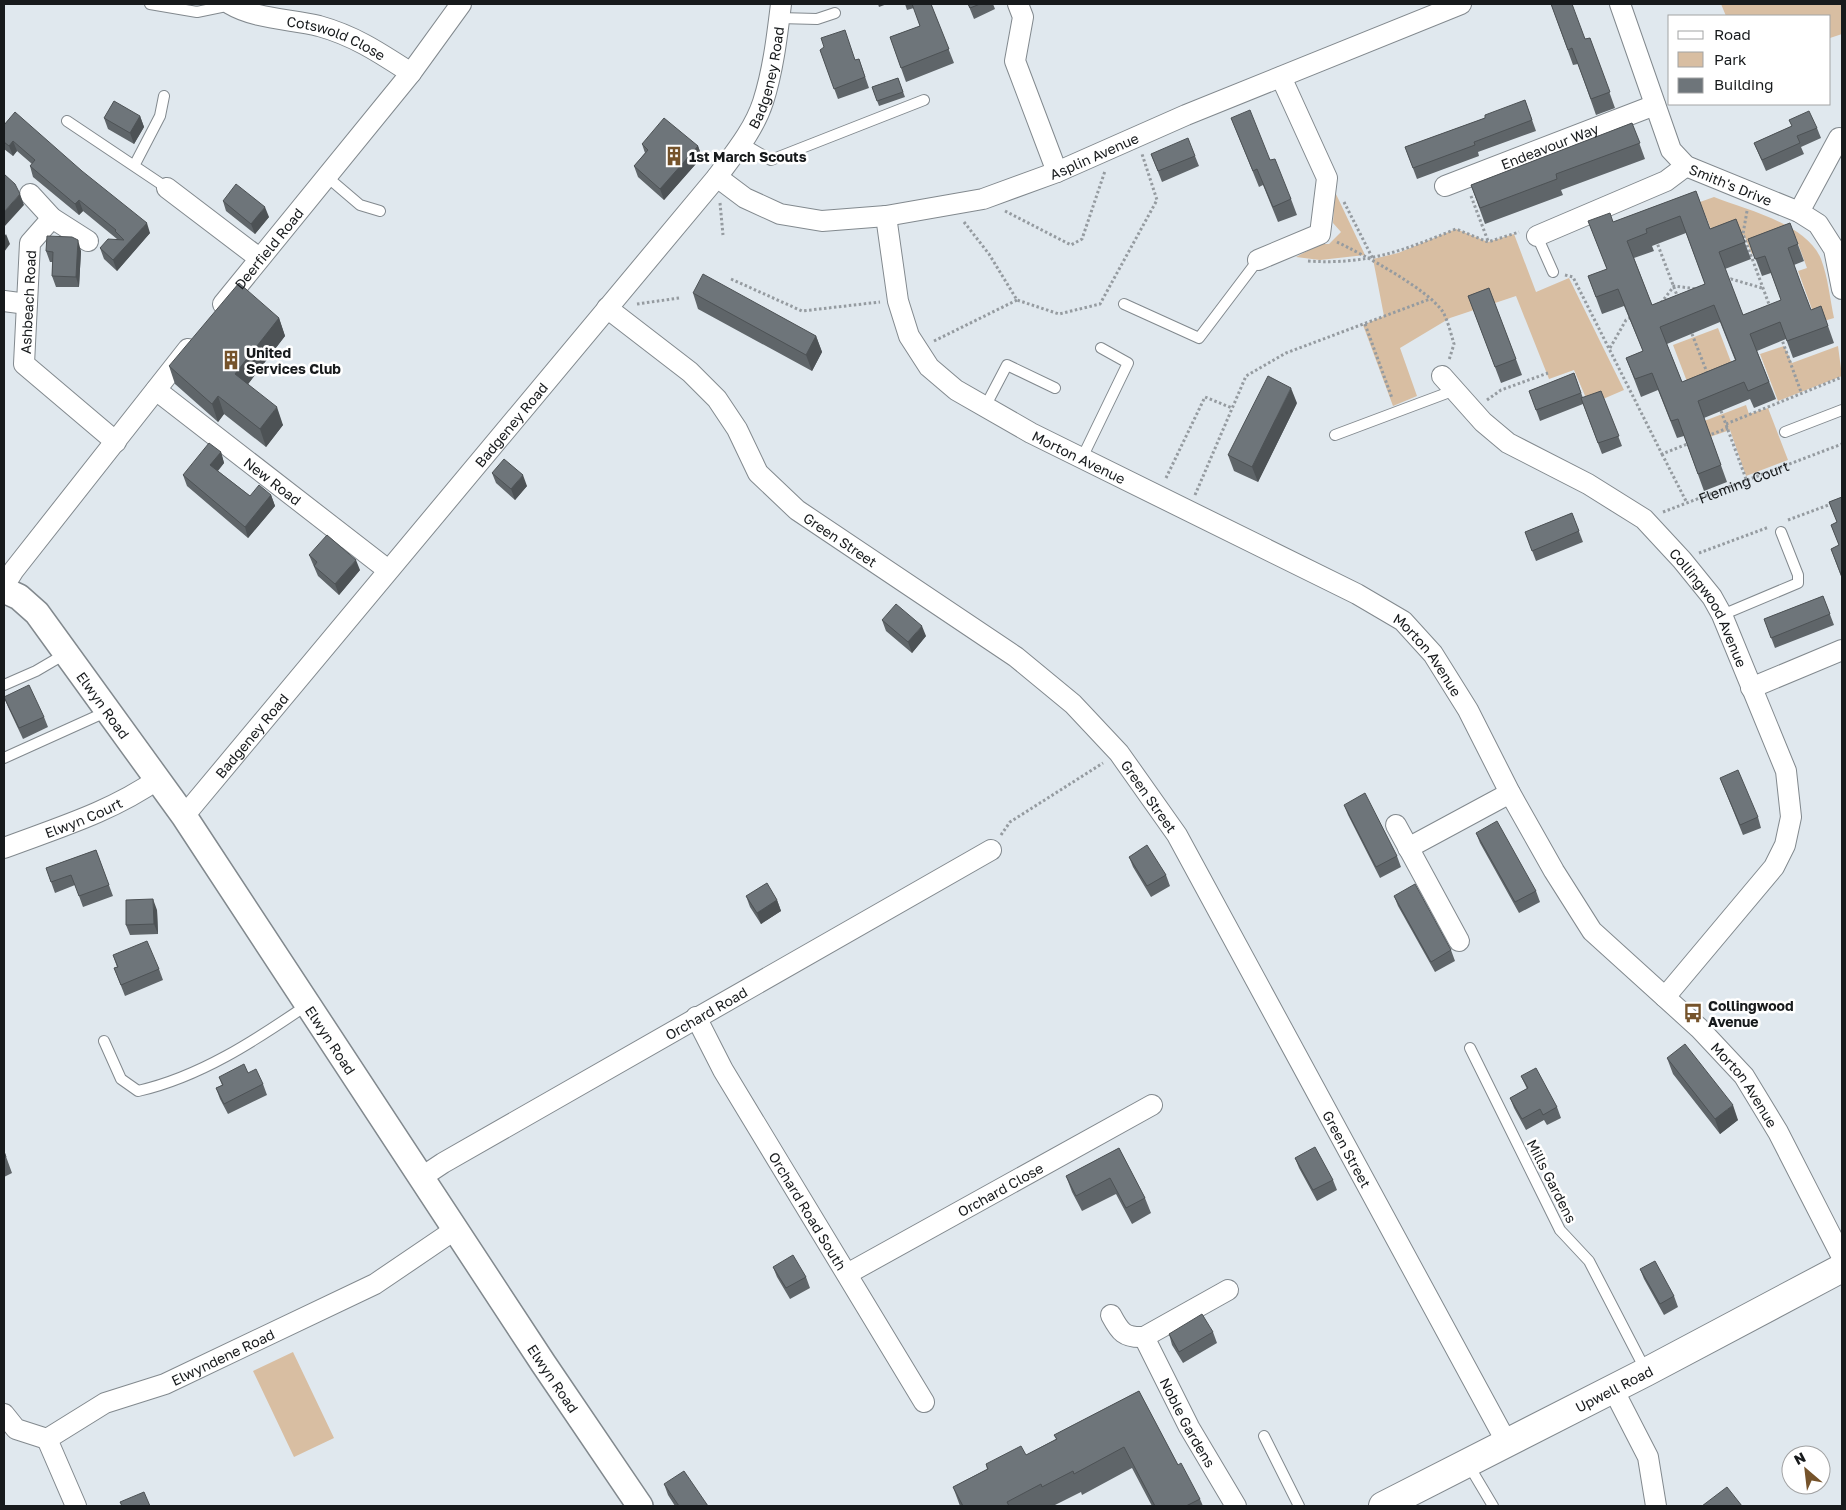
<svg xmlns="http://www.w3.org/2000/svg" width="1846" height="1510" font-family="'Golos Text',sans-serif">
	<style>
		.green { fill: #d8bea2 }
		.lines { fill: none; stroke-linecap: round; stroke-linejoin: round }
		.service-casing { stroke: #82898e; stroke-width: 12 }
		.minor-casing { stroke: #82898e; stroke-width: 22 }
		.tertiary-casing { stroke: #82898e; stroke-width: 28 }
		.secondary-casing { stroke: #82898e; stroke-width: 30 }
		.path { stroke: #959ba0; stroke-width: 3; stroke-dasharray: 2.5 2.5; stroke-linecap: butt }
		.service { stroke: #fff; stroke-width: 10 }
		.minor { stroke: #fff; stroke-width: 20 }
		.tertiary { stroke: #fff; stroke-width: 25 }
		.secondary { stroke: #fff; stroke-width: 28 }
		.wall { fill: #5f6569; fill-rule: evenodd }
		.shaded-wall { fill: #4d5255 }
		.building { fill: #6e757a; stroke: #4d5255; fill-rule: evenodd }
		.labels { text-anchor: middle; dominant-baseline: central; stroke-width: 5; stroke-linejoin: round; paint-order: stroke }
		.street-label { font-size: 14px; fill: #171a1c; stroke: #fff }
		.poi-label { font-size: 14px; font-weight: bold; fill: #171a1c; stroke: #fff; text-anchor: start }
	</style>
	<rect width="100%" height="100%" fill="#e0e8ee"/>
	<!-- green -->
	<path class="green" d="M1721,4h121v30l-12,4v-22h-104z
		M1335,192l30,63 -45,5 -24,-3 24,-13h9l12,-12 -8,-9z
		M1714,197c33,13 93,27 107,62 7,18 9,40 13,59l-17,5 -19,-52 9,-3 -11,-30 -44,16 -8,-19 -27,9 -17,-42z
		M1456,229l32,13 26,-8 22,58 33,-14 55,112 -35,15 -15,-35 -25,9 -33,-83 -66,22 -50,30 17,48 -24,10 -30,-81 21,-9 -11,-57 25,-6z
		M1718,328l18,47 -45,17 -18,-47z
		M1784,346l8,17 46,-17 4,30 -64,25 -18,-47z
		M1746,405l3,9 19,-6 20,52 -42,16 -16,-46 -26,9 -5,-16z
		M293,1352l41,86 -40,19 -41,-86z"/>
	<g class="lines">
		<defs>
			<path id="service" d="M150,4l47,8 34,-7
				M779,18l38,1 18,-6
				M67,121l100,67
				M742,143l29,17 153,-60
				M134,166l26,-50 4,-20
				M326,176l34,29 20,6
				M1537,236l16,36
				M1124,304l75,34 59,-78
				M985,407l22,-42 48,23
				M1785,432l57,-22
				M1335,435l120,-45
				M1082,458l46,-95 -27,-15
				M1722,615l76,-32v-8l-17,-43
				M4,685l32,-14 29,-17
				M4,758l104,-47
				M104,1041l17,38 17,12c62,-14 118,-51 169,-86
				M1470,1048l90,182 29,31 57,110
				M1264,1436l35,70
				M1468,1464l25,42"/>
			<g id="minor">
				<path id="s2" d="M230,4c25,15 61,15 89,22 36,10 61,27 92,47"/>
				<path d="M1018,4l5,13 -8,44 42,111"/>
				<path id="s3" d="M1620,4l51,146 15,16 113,46 19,12 16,25 8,40"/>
				<path id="s4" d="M717,177l28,21 35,16 42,7 64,-5 97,-17 74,-27 129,-57 275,-111"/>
				<path id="s5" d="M1445,186l210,-81"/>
				<path d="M167,188l92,70"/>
				<path d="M30,194l22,24 36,23"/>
				<path d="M1799,212l40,-74"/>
				<path id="s6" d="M886,216l12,85 11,35 20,31 27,23 75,43 326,161 46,27 30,33 35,56 42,83 44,78 38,60 107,97 45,48 34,56 64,125"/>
				<path d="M52,218l-22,25 -6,121 92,78"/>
				<path d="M1537,236l129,-55 20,-15"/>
				<path d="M1258,260l62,-26 7,-56 -46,-101"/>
				<path d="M4,301l23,3"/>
				<path id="s7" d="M223,304l188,-231 50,-69"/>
				<path id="s8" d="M607,308l83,64 27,27 20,30 21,44 39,37 219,147 57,47 46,49 58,82 330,608"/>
				<path id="s9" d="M1442,376l41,46 25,21 80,41 56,35 38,41 30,37 10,18 64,156 5,46 -6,28 -11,22 -109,130"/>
				<path id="s10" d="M156,390l232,180"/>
				<path d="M4,586l10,-16 174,-221"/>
				<path d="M1751,688l91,-38"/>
				<path id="s11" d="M184,816l533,-639c16,-22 37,-47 46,-75 10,-31 14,-65 18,-98"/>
				<path d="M1396,825l63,116"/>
				<path id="s12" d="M4,848c53,-20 107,-36 154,-69"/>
				<path d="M1408,848l102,-55"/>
				<path id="s13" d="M696,1017l27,53 201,332"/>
				<path id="s14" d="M422,1177l21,-14 548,-313"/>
				<path id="s15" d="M847,1274l305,-169"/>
				<path d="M1111,1315c9,17 13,23 33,22l84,-47"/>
				<path id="s16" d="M1144,1337l45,90 47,79"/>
				<path d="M1613,1389l35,68 8,49"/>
				<path d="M4,1414l12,15 31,10"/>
				<path id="s17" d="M76,1506l-29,-67 58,-36 60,-19 210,-100 81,-55"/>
			</g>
			<g id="tertiary">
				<path id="s18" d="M4,590l15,7 18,16 147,203 359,547 97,143"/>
			</g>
			<g id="secondary">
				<path id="s19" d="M1383,1506l263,-134 196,-104"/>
			</g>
		</defs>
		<!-- service casing -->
		<use href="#service" class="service-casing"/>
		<!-- minor casing -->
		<use href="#minor" class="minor-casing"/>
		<!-- tertiary casing -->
		<use href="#tertiary" class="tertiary-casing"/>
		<!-- secondary casing -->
		<use href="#secondary" class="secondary-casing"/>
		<!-- path -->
		<g class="path">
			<path d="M1471,196l17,45"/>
			<path d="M1344,202l29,57"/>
			<path d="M720,203l3,32"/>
			<path d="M1005,211l66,34 11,-6 23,-68"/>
			<path d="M1747,211l-4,23 27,73"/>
			<path d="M964,222l25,32 28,46 42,14 41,-10 57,-104 -15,-46"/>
			<path d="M1656,240l22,58"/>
			<path d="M1337,242c25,12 91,47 106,70 5,9 8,22 11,32l-5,16"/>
			<path d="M1308,261c59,4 94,-10 148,-32l32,13 31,-10"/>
			<path d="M1565,275l8,2 89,177 28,-11"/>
			<path d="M731,279l71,32 78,-9"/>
			<path d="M1726,281l5,-2 31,9"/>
			<path d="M1661,303l13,-17 23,3"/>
			<path d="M637,304l42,-6"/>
			<path d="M1365,324l27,74"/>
			<path d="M1692,334l16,41"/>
			<path d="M1781,337l20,55"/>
			<path d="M934,341l83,-41"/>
			<path d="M1610,348l16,-28 6,-3"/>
			<path d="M1487,400l14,-10 47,-17"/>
			<path d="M1721,411l25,68"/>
			<path d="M1726,424l116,-47"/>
			<path d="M1707,436l21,-8"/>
			<path d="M1662,454l25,49"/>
			<path d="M1166,478l39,-81 27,11"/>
			<path d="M1195,495l51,-119 40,-23 144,-54"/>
			<path id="s1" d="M1663,512l179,-68"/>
			<path d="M1788,520l54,-20"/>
			<path d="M1699,553l70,-26"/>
			<path d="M1001,835l9,-13 93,-59"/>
		</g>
		<!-- service -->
		<use href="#service" class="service"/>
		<!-- minor -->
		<use href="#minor" class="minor"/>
		<!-- tertiary -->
		<use href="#tertiary" class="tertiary"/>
		<!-- secondary -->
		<use href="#secondary" class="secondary"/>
	</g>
	<!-- wall -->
	<path class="wall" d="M878,4h9l-8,3z
		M905,4h26l23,59 -48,19 -16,-45 30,-11 -6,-18 -7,2z
		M968,4h25l2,5 -21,10z
		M1551,4l34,35 5,-1 25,70 -19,7 -18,-51 -5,1z
		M820,50l36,10 3,-1 10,29 -31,11z
		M898,78l7,19 -26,9 -7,-19z
		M1525,100l11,31 -58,21 1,4 -62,23 -12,-32 80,-29z
		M140,116l4,11 -10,17 -26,-15 -4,-11z
		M1231,118l39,42 21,39 6,16 -19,7 -15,-37 -4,2z
		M1789,120l28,8 4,10 -20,9 3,7 -38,17 -12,-28 38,-17z
		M1632,123l13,36 -84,31 2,5 -78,29 -14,-39z
		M4,125l146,108 -33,38 -13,-12 -4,-11 17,-9 -34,-28 -4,4 -46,-38 -3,-11 2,-2 -15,-13 -4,5 -9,-7z
		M642,144l56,2 4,11 -38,43 -26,-23 -4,-11 11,-13z
		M1151,154l44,2 4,10 -37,16z
		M1696,191l14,38 26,-10 15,40 -26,10 18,46 38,-15 -10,-27 -9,3 -14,-37 42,-16 14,38 -10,4 17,45 10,-4 13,37 -41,15 -7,-19 -29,12 19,48 -22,9 -4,-9 -46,19 23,64 -23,9 -20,-55 -7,2 -19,-48 -17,7 -15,-39 17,-7 -19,-45 -22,8 -14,-38 19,-7 -19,-48 25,1zM1686,233l19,51 -53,21 -18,-47 20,-7 -2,-5zM1720,322l15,38 -53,22 -15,-38z
		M223,201l46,16 -14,17 -29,-23z
		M46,251h35l-2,36h-23l-4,-11v-14h-2z
		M1489,288l33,87 -21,8 -33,-87z
		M693,293l123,43 6,16 -10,19 -114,-62z
		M279,318l6,18 -37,48 35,41 -17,22 -42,-33 -6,8 -43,-38 -6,-18z
		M1574,373l9,25 18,-7 21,55 -20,8 -19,-50 -43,17 -11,-30z
		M1297,403l-39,79 -24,-11 -6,-16z
		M221,452l3,11 -6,8 32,25 21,-1 4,11 -27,32 -61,-52 -4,-11z
		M492,473l35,13 -12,14 -19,-17z
		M1842,497v82l-11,-30 8,-4 -8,-20 6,-3 -8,-20z
		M1572,513l11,29 -47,19 -11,-29z
		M309,555l51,15 -21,25 -21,-19z
		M1823,596l11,29 -59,23 -11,-29z
		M882,620l44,16 -14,17 -26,-22z
		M4,697l40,20 4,10 -25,12 -15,-32z
		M1720,778l38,39 3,11 -18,7z
		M1344,805l53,51 4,11 -21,11 -32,-63z
		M1476,833l60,58 4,11 -21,11 -39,-70z
		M96,850l17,46 -30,11 -8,-22 -20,8 -9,-25z
		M1129,857l37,18 4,11 -19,11 -18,-30z
		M746,896l31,4 4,11 -20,13 -11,-17z
		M1394,896l57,54 4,11 -20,11 -37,-66z
		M157,910l1,24 -28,1 -4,-10z
		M113,955l46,14 4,11 -38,16 -11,-28 3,-1z
		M1667,1058l71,62 -18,14 -47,-60z
		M248,1073l15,11 4,11 -39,19 -8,-15 -4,-11 6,-3 -3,-8z
		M1521,1076l36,31 4,11 -14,7 -3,-5 -18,10 -12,-22 -4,-10 17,-9z
		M1119,1148l26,50 6,15 -19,11 -16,-30 -34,17 -10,-19 -6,-16z
		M4,1151l8,22 -8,4z
		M1295,1158l38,22 4,10 -20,11 -18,-33z
		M773,1267l33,10 4,11 -20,11 -13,-22z
		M1640,1269l34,27 4,11 -14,8 -20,-36z
		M1213,1332l4,11 -34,20 -11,-18 -3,-11z
		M1139,1391l39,74 22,34 3,7h-51l-20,-38 -50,27 -1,-3 -28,14h-4l-1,-1 -3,1h-85l-7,-19 34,-18 -1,-5 40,-9 30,-16 -2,-4z
		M664,1484l44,22h-33l-7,-11z"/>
	<!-- shaded-wall -->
	<path class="shaded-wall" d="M140,116l4,11 -10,17 -4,-11z
		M13,141l4,10 -4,5 -4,-10z
		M698,146l4,11 -38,43 -4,-11z
		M20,194l4,11 -20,22v-15z
		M79,200l4,11 -4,4 -4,-11z
		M265,207l4,10 -14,17 -4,-10z
		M147,223l3,10 -33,38 -4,-11z
		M6,234l4,10 -6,8v-15z
		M78,240l3,11 -2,36 -3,-10z
		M279,318l6,18 -43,56 -7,-18z
		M816,336l6,16 -10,19 -6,-16z
		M1291,388l6,15 -39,79 -6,-15z
		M218,396l6,18 -6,8 -6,-18z
		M277,407l6,18 -17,22 -6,-18z
		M221,452l3,11 -10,12 -4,-10z
		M523,475l4,11 -12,14 -4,-11z
		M271,495l4,11 -27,32 -3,-11z
		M356,560l4,10 -21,25 -4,-11z
		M922,626l4,10 -14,17 -4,-11z
		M153,899l4,11 1,24 -4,-10z
		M777,900l4,11 -20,13 -4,-11z
		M1733,1105l5,15 -18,14 -5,-15z"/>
	<!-- building -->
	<path class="building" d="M912,4h19l18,45 -48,19 -11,-31 30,-11z
		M968,4h12l-10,4z
		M1551,4h21l13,35 5,-1 20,54 -19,7 -19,-51 -4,2z
		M845,30l10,30 4,-1 6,18 -31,12 -14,-39 4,-3 -3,-9z
		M898,78l5,14 -26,9 -5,-14z
		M1525,100l7,20 -58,22 1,3 -62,23 -8,-21 80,-29v-3z
		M114,101l26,15 -10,17 -26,-15z
		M1250,110l20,50 5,-1 16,40 -18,8 -16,-38 -4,2 -22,-53z
		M1809,111l8,17 -20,8 3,7 -38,17 -8,-17 38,-17 -3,-6z
		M15,112l67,59 65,52 -34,37 -13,-12 8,-9 16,1 -9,-9 1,-1 -37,-30 -4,4 -45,-38 5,-6 -22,-19 -4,5 -5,-4v-17z
		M664,118l34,28 -38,43 -26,-23 14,-16 -6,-6z
		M1632,123l8,20 -84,31 1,5 -77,29 -9,-23z
		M1188,138l7,18 -37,15 -7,-17z
		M4,174l11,10 5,10 -16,18z
		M236,184l29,23 -14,17 -28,-23z
		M1696,191l14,38 26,-10 9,23 -26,10 24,63 38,-15 -16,-44 -10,3 -7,-20 42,-16 8,21 -10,4 13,36 10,26 10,-4 7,20 -41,15 -7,-19 -30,12 19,48 -21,9 -4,-9 -46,19 23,64 -23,9 -20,-55 -7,2 -19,-48 -17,6 -9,-21 17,-7 -25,-62 -22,8 -8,-21 19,-7 -19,-48 22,-8 3,9zM1680,216l25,68 -53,21 -25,-64 20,-8 -1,-4zM1714,305l22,55 -54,22 -22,-55z
		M47,236l25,1 6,3 -2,37 -24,-1 1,-24 -7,-1z
		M703,274l113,62 -10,19 -113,-62z
		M239,283l40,35 -44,56 42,33 -17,22 -42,-33 -6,8 -43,-38z
		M1489,288l27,71 -21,8 -27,-71z
		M1574,373l7,20 -45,17 -7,-19z
		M1268,376l23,12 -39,79 -24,-12z
		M1601,391l18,45 -21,7 -17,-45z
		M209,443l12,9 -11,13 40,31 9,-11 12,10 -26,32 -62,-52z
		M504,459l19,16 -12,14 -19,-16z
		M1842,497v80l-11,-28 8,-4 -8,-20 6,-3 -8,-20z
		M1572,513l7,18 -47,20 -7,-19z
		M327,535l29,25 -21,24 -21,-18 3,-4 -8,-7z
		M1823,596l7,18 -59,24 -7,-19z
		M896,604l26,22 -14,16 -26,-22z
		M29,685l15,32 -25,11 -15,-31z
		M1738,770l20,47 -18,8 -20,-47z
		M1365,793l32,63 -21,11 -32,-62z
		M1497,821l39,70 -21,11 -39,-69z
		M1147,845l19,30 -19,11 -18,-29z
		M96,850l13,35 -30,11 -8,-21 -20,7 -5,-14z
		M767,883l10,17 -20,13 -11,-17z
		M1415,884l36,66 -20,12 -37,-66z
		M153,899l1,25 -28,1v-25z
		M147,941l12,28 -38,16 -7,-17 4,-1 -5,-12z
		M1685,1044l48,61 -18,14 -48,-61z
		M244,1064l4,9 8,-4 7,15 -39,20 -8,-16 7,-3 -4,-8z
		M1536,1068l21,39 -14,8 -3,-6 -18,10 -12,-21 18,-10 -7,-12z
		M1315,1147l18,33 -20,10 -18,-32z
		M1119,1148l26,50 -19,10 -16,-30 -34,18 -10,-20z
		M4,1151l2,6 -2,1z
		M793,1255l13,22 -20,11 -13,-21z
		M1655,1261l19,35 -14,8 -20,-35z
		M1202,1314l11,18 -34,20 -10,-18z
		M1139,1391l39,74 3,-2 19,36 -14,7h-31l-31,-59 -50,27 -1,-3 -31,16 -1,-3 -34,18 2,4h-46l-10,-19 35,-18 -2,-5 35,-18 5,9 31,-16 -3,-4z
		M684,1471l24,35h-29l-15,-22z
		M1727,1487l15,19h-40z
		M144,1492l6,14h-28l-2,-4z"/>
	<!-- icons -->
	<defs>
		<symbol id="building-bare" viewBox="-9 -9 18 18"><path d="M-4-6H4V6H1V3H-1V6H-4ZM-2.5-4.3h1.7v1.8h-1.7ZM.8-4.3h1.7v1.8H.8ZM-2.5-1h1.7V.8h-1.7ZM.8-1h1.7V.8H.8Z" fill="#75532b" stroke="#fff" stroke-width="2.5" paint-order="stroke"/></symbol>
		<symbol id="bus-bare" viewBox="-9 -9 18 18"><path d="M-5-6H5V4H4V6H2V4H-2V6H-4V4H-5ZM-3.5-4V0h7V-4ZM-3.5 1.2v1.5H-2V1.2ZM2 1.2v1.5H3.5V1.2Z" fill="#75532b" stroke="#fff" stroke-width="2.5" paint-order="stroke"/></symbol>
	</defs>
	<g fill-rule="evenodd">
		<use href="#building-bare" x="660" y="142" width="28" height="28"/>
		<use href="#building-bare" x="217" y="346" width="28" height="28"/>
		<use href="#bus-bare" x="1679" y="999" width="28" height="28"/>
	</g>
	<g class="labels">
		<!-- street labels -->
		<g class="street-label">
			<text stroke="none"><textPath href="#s2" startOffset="112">Cotswold Close</textPath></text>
			<text stroke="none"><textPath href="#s11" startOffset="945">Badgeney Road</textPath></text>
			<text stroke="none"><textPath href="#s5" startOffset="112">Endeavour Way</textPath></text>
			<text stroke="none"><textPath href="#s4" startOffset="398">Asplin Avenue</textPath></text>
			<text stroke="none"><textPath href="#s3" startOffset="225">Smith's Drive</textPath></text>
			<text stroke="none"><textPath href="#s7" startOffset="72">Deerfield Road</textPath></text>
			<text transform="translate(28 302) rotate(-87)">Ashbeach Road</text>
			<text stroke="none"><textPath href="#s11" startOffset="510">Badgeney Road</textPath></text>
			<text stroke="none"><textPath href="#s6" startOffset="335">Morton Avenue</textPath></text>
			<text stroke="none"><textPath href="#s10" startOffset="148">New Road</textPath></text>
			<text stroke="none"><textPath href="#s1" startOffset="86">Fleming Court</textPath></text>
			<text stroke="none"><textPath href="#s8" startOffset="334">Green Street</textPath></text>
			<text stroke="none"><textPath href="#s9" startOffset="361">Collingwood Avenue</textPath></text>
			<text stroke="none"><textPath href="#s6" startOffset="740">Morton Avenue</textPath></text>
			<text stroke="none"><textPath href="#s18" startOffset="154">Elwyn Road</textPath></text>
			<text stroke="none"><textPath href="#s11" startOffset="105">Badgeney Road</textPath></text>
			<text stroke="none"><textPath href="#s8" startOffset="739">Green Street</textPath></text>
			<text stroke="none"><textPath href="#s12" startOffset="85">Elwyn Court</textPath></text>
			<text stroke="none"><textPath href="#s14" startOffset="328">Orchard Road</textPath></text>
			<text stroke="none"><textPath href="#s18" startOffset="559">Elwyn Road</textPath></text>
			<text stroke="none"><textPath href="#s6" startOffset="1280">Morton Avenue</textPath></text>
			<text stroke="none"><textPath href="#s8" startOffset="1144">Green Street</textPath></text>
			<text transform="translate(1552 1181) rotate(63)">Mills Gardens</text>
			<text stroke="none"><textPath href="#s15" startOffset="175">Orchard Close</textPath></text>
			<text stroke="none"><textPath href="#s13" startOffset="224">Orchard Road South</textPath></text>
			<text stroke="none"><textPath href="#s17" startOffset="268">Elwyndene Road</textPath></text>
			<text stroke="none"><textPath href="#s18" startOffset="964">Elwyn Road</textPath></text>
			<text stroke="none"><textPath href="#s19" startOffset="259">Upwell Road</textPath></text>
			<text stroke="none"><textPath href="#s16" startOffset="96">Noble Gardens</textPath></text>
		</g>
		<!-- poi labels -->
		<g class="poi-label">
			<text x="689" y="156">1st March Scouts</text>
			<text x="246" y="352">United<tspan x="246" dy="16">Services Club</tspan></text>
			<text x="1708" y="1005">Collingwood<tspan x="1708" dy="16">Avenue</tspan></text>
		</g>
	</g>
	<!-- border -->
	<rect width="1846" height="1510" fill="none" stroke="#171a1c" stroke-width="10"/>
	<!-- legend -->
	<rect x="1668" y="15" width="162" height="90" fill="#ffffff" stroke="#a2a3a4"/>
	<rect x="1678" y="31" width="25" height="8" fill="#ffffff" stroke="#a2a3a4"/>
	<text x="1714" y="40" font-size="15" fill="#171a1c">Road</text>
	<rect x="1678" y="52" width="25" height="15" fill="#d8bea2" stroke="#a2a3a4"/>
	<text x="1714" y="65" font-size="15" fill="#171a1c">Park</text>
	<rect x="1678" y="78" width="25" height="15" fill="#6e757a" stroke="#a2a3a4"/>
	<text x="1714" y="90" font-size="15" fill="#171a1c">Building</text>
	<!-- north arrow -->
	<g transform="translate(1806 1470) rotate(332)"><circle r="24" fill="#ffffff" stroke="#a2a3a4"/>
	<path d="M0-4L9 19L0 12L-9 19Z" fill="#75532b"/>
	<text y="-8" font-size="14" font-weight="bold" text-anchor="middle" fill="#171a1c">N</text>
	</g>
</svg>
